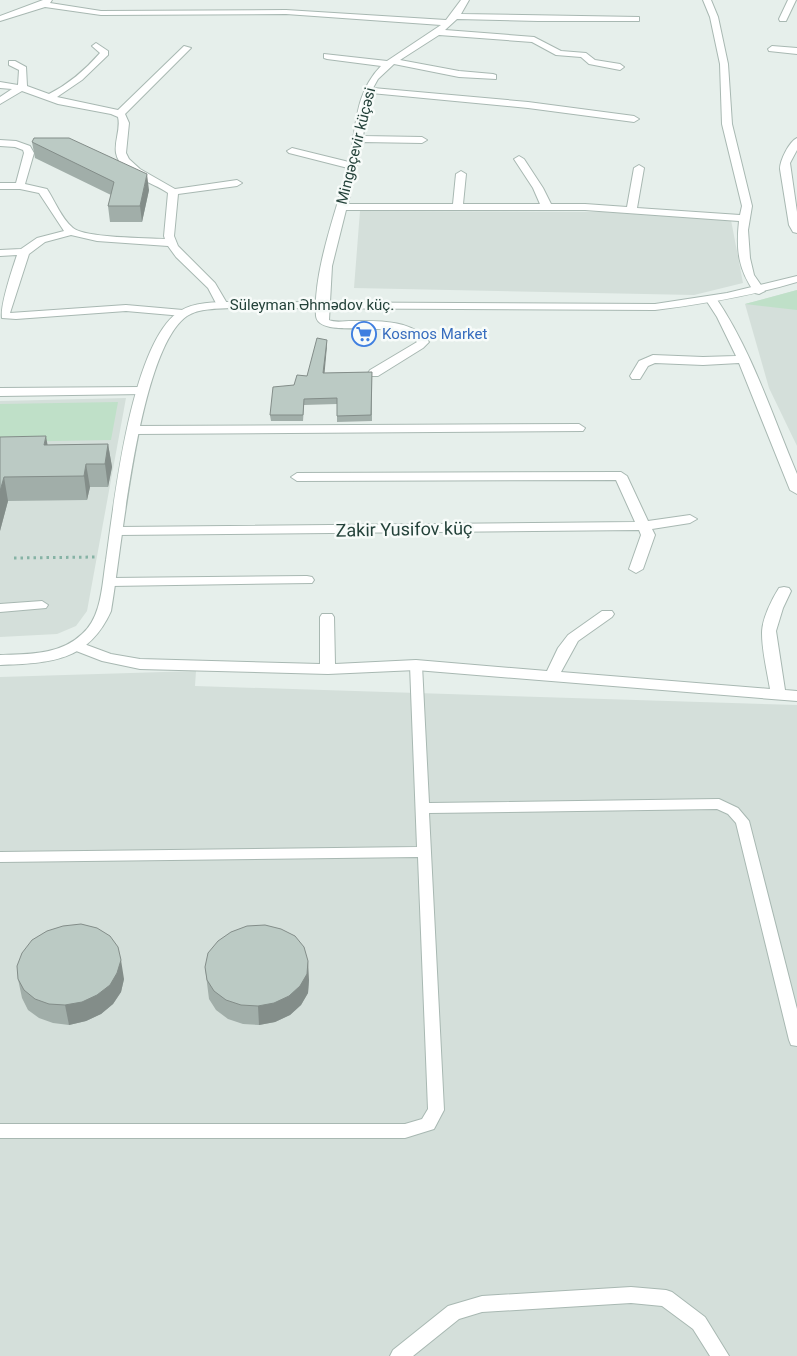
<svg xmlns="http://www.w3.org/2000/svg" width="797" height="1356" font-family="Roboto,sans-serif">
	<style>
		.built { fill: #d4dfda }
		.green { fill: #bfe0c8 }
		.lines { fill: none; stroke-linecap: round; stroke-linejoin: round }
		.service-casing { stroke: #a8b8b2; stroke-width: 2 }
		.minor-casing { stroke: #a8b8b2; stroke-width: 2 }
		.tertiary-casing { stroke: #a8b8b2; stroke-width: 2 }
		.path { stroke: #86b3a5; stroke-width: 3; stroke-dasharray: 2.5 4; stroke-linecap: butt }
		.service { fill: #fff; fill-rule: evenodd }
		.minor { fill: #fff; fill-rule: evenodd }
		.tertiary { fill: #fff; fill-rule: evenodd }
		.wall { fill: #a1aea9 }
		.shaded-wall { fill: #838d89 }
		.building { fill: #bbcac4; stroke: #838d89 }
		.labels { text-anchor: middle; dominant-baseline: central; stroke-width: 5; stroke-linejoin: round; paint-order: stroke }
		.far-street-label { font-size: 15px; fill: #24423a; stroke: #f7fbf9 }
		.far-shop-label { font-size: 15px; fill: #366cbe; stroke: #f7fbf9; text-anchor: start }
		.street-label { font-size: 18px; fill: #24423a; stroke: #f7fbf9 }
	</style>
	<rect width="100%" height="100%" fill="#e6efeb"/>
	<!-- built -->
	<path class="built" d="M360,211l244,1 127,8 12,63 -49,12 -340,-7z
		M797,290v156l-28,-58 -24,-84z
		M126,398l-39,213 -11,15 -19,8 -57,3v-236z
		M196,671l-1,15 602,19v651h-797v-679z"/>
	<!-- green -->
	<path class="green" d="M797,290v20l-52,-6z
		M118,402l-7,38 -111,2v-38z"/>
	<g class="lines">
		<defs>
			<path id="service" d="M42,601l6,4 -2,3 -46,4v-8z
				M416,661l6,4 7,138 290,-4 19,9 11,13 48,188v37l-6,-1 -2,-5 -53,-217 -8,-9 -11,-5 -288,4 15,297 -10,19 -29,9h-405v-14h405l17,-5 6,-10 -10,-252 -418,5v-10l417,-5 -7,-182z
				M631,1287l35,3 6,2 33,25 24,39h-19l-17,-27 -31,-23 -31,-3 -149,9 -23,7 -46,37h-23l3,-6 55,-44 34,-10z"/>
			<path id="minor" d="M43,0h9l-2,3 51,8 185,-1 160,10 15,-20h8l-8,14 178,3v4h-101l-81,-2 -12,11 89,7 27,14 25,2 9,7 25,4 4,3 -4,3 -31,-6 -8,-7 -25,-2 -24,-13 -93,-7 -39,25 59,11 34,3 3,1v4l-37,-2 -65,-13 -16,15 -5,9 155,14 106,14 5,3 -5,3 -106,-14 -157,-15 -8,43 59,1 5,3 -5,3 -60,-1 -14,62h105l3,-30 5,-3 5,3 -3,30h77l-7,-16 -19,-29 5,-3 5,3 19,29 8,16h34l42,3 7,-39 5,-3 5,3 -7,40 103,7 2,-9 -20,-82 -2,-60 -10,-47 -7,-17h8l7,17 10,47 4,60 20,82 -4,24 2,28 4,17 11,16 -6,3 -4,-1c-17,-24 -19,-43 -16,-72l-154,-11h-239l-14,56 -3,54c6,3 16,1 23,1 26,0 60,-2 77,21l-6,6 -45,28h-8l-2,-3 2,-3 47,-28c-20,-26 -98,-1 -101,-26 -3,-44 20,-105 32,-148l-59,-15 -2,-2 5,-3 57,14c8,-36 5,-68 32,-96l-54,-7 -3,-1v-4l63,7 54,-36 -155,-11 -185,1 -56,-8 -45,14v-5z
				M788,0h8l-10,21h-6l-1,-2z
				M96,43l12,8v4l-26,25 -25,17 61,13 66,-64 7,2 -66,66 4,9 -3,30 3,6 11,10 35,20 62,-9 5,3 -5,3 -59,8 -4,42 4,10 37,37 13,22 -2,2h-8l-10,-19 -32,-31 -8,-11 -71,-5 -26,-6 -26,7 -16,12 -19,59 116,-8 57,5 6,3 -6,3 -57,-5 -110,8 -14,-1c-2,-13 10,-48 15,-63l-17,1v-6l21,-1 16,-11 27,-7 -25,-38 -19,-4h-20v-6h16l8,-30 -1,-3 -8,-3 -15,-1v-6l16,1 14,5 4,7 -9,31 22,5c8,12 14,29 26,39 12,10 74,10 92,11l-1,-3 4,-43c-15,-11 -48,-18 -52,-40 -2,-12 5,-24 2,-36l-7,-3 -53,-10 -36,-13 -22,13v-7l12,-8 -12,-1v-6l18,3 1,-15 -10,-5v-4h6l11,6 1,19 22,8c20,-10 36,-24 51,-41l-8,-7z
				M772,46l25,2v6l-28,-3 -1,-2z
				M797,138v12l-7,13 7,49v21l-4,-1 -4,-7 -9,-56c0,-9 9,-27 17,-31z
				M712,297l4,1c36,53 56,117 81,176v20l-7,-4 -51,-127 -36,2 -48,-2 -7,3 -8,13h-8l-2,-3 9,-15 14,-6 50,2 33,-1 -19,-39 -11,-17z
				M141,387l4,1 2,3 -2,3 -145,2v-8z
				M579,424l6,4 -2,3 -449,3 -6,-4 6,-4z
				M621,472l6,4 21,45 42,-6 7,4 -7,4 -38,6 3,6 -12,34 -7,4 -7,-4 12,-34 -2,-5 -521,5 -7,-4 7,-4 517,-5 -19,-42 -319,1 -6,-4 6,-4z
				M307,576l5,1 2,3 -2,3 -201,3 -5,-1 -2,-3 2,-3 5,-1z
				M784,587l5,1 2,3 -8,17 -7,23 9,59 12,1v10l-381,-31 -88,4 -188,-5 -38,-8 -31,-12 -2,-3 2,-3 5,-2 35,13 29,5 180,5v-47l2,-3h10l2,3 1,47 81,-4 131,11 11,-23 10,-13 34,-24h10l2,3 -2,3 -34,24 -17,31 209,17c-3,-18 -8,-38 -8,-56 0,-14 10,-34 17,-45z"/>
			<path id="tertiary" d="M797,276v6c-47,14 -94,22 -142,28l-424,-2c-14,1 -32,0 -44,8 -49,34 -65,233 -76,295 -23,51 -61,52 -111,54v-10c29,-1 60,0 82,-21 20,-17 20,-50 24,-74 8,-56 25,-219 74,-249 14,-9 35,-9 51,-9l424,2 72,-11z"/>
		</defs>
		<!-- service casing -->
		<use href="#service" class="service-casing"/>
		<!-- minor casing -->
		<use href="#minor" class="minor-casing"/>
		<!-- tertiary casing -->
		<use href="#tertiary" class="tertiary-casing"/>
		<!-- path -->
		<path class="path" d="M14,558l84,-1"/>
		<!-- service -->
		<use href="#service" class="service"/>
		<!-- minor -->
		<use href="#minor" class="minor"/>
		<!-- tertiary -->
		<use href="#tertiary" class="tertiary"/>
	</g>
	<!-- wall -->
	<path class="wall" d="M32,142l117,48 -7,32h-32l-2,-16 3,-11 -76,-37z
		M327,340l-3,33 48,-1v49l-35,1v-18l-33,1 -1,16h-32l-1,-6 24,-30 13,-9z
		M0,437l48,8 60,-1 4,23 -4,20h-18l-3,13 -79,1 -8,30z
		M205,967l104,13 -1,13 -7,12 -11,10 -15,7 -16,3 -16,-1 -15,-5 -12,-9 -7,-11z
		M18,979h106l-3,13 -8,12 -12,10 -15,7 -17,4 -16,-2 -14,-5 -11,-8 -6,-12z"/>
	<!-- shaded-wall -->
	<path class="shaded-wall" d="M147,174l2,16 -7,32 -2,-16z
		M327,340v6l-3,33 -1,-6z
		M46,436l4,23 -6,-14z
		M108,444l4,23 -4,20 -3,-23z
		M86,464l4,23 -3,13 -3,-24z
		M4,477l4,24 -8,30v-40z
		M121,960l3,19 -3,13 -8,12 -12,10 -15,7 -17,4 -4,-20z
		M308,961l1,19 -1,13 -7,12 -11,10 -15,7 -16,3 -1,-19z"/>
	<!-- building -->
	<path class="building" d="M34,138h35l78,36 -7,32h-32l6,-24 -82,-40z
		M317,338l10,2 -4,33 49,-1 -1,43 -34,1v-18l-33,1 -1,16h-33l3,-28 21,-2 3,-10 10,1z
		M46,436l-2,9 64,-1 -3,20h-19l-2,12 -80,1 -4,14v-54z
		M81,924l16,4 13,8 8,11 3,13 -4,13 -7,12 -13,10 -15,7 -17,3 -16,-1 -14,-5 -11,-9 -6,-11 -1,-13 5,-13 10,-13 15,-9 16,-5z
		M265,925l16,4 14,7 9,11 4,14 -1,13 -7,12 -11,10 -15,7 -16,3 -17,-1 -15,-5 -12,-9 -7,-11 -2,-13 3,-14 10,-12 13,-9 16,-6z"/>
	<!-- icons -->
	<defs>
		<symbol id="supermarket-ring" viewBox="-11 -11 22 22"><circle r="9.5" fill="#f7fbf9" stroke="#3f7fe0" stroke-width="1.5"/><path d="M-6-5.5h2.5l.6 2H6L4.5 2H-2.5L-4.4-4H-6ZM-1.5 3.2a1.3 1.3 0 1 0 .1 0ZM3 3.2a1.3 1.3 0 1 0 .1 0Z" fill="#3f7fe0"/></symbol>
	</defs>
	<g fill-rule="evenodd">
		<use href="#supermarket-ring" x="350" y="320" width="28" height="28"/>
	</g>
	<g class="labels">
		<!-- far-street labels -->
		<g class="far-street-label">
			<text transform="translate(356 146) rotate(-76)">Mingəçevir küçəsi</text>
			<text x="312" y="305">Süleyman Əhmədov küç.</text>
		</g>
		<!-- far-shop labels -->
		<g class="far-shop-label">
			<text x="382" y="334">Kosmos Market</text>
		</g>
		<!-- street labels -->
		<g class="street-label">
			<text transform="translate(404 529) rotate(-1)">Zakir Yusifov küç</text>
		</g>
	</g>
</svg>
